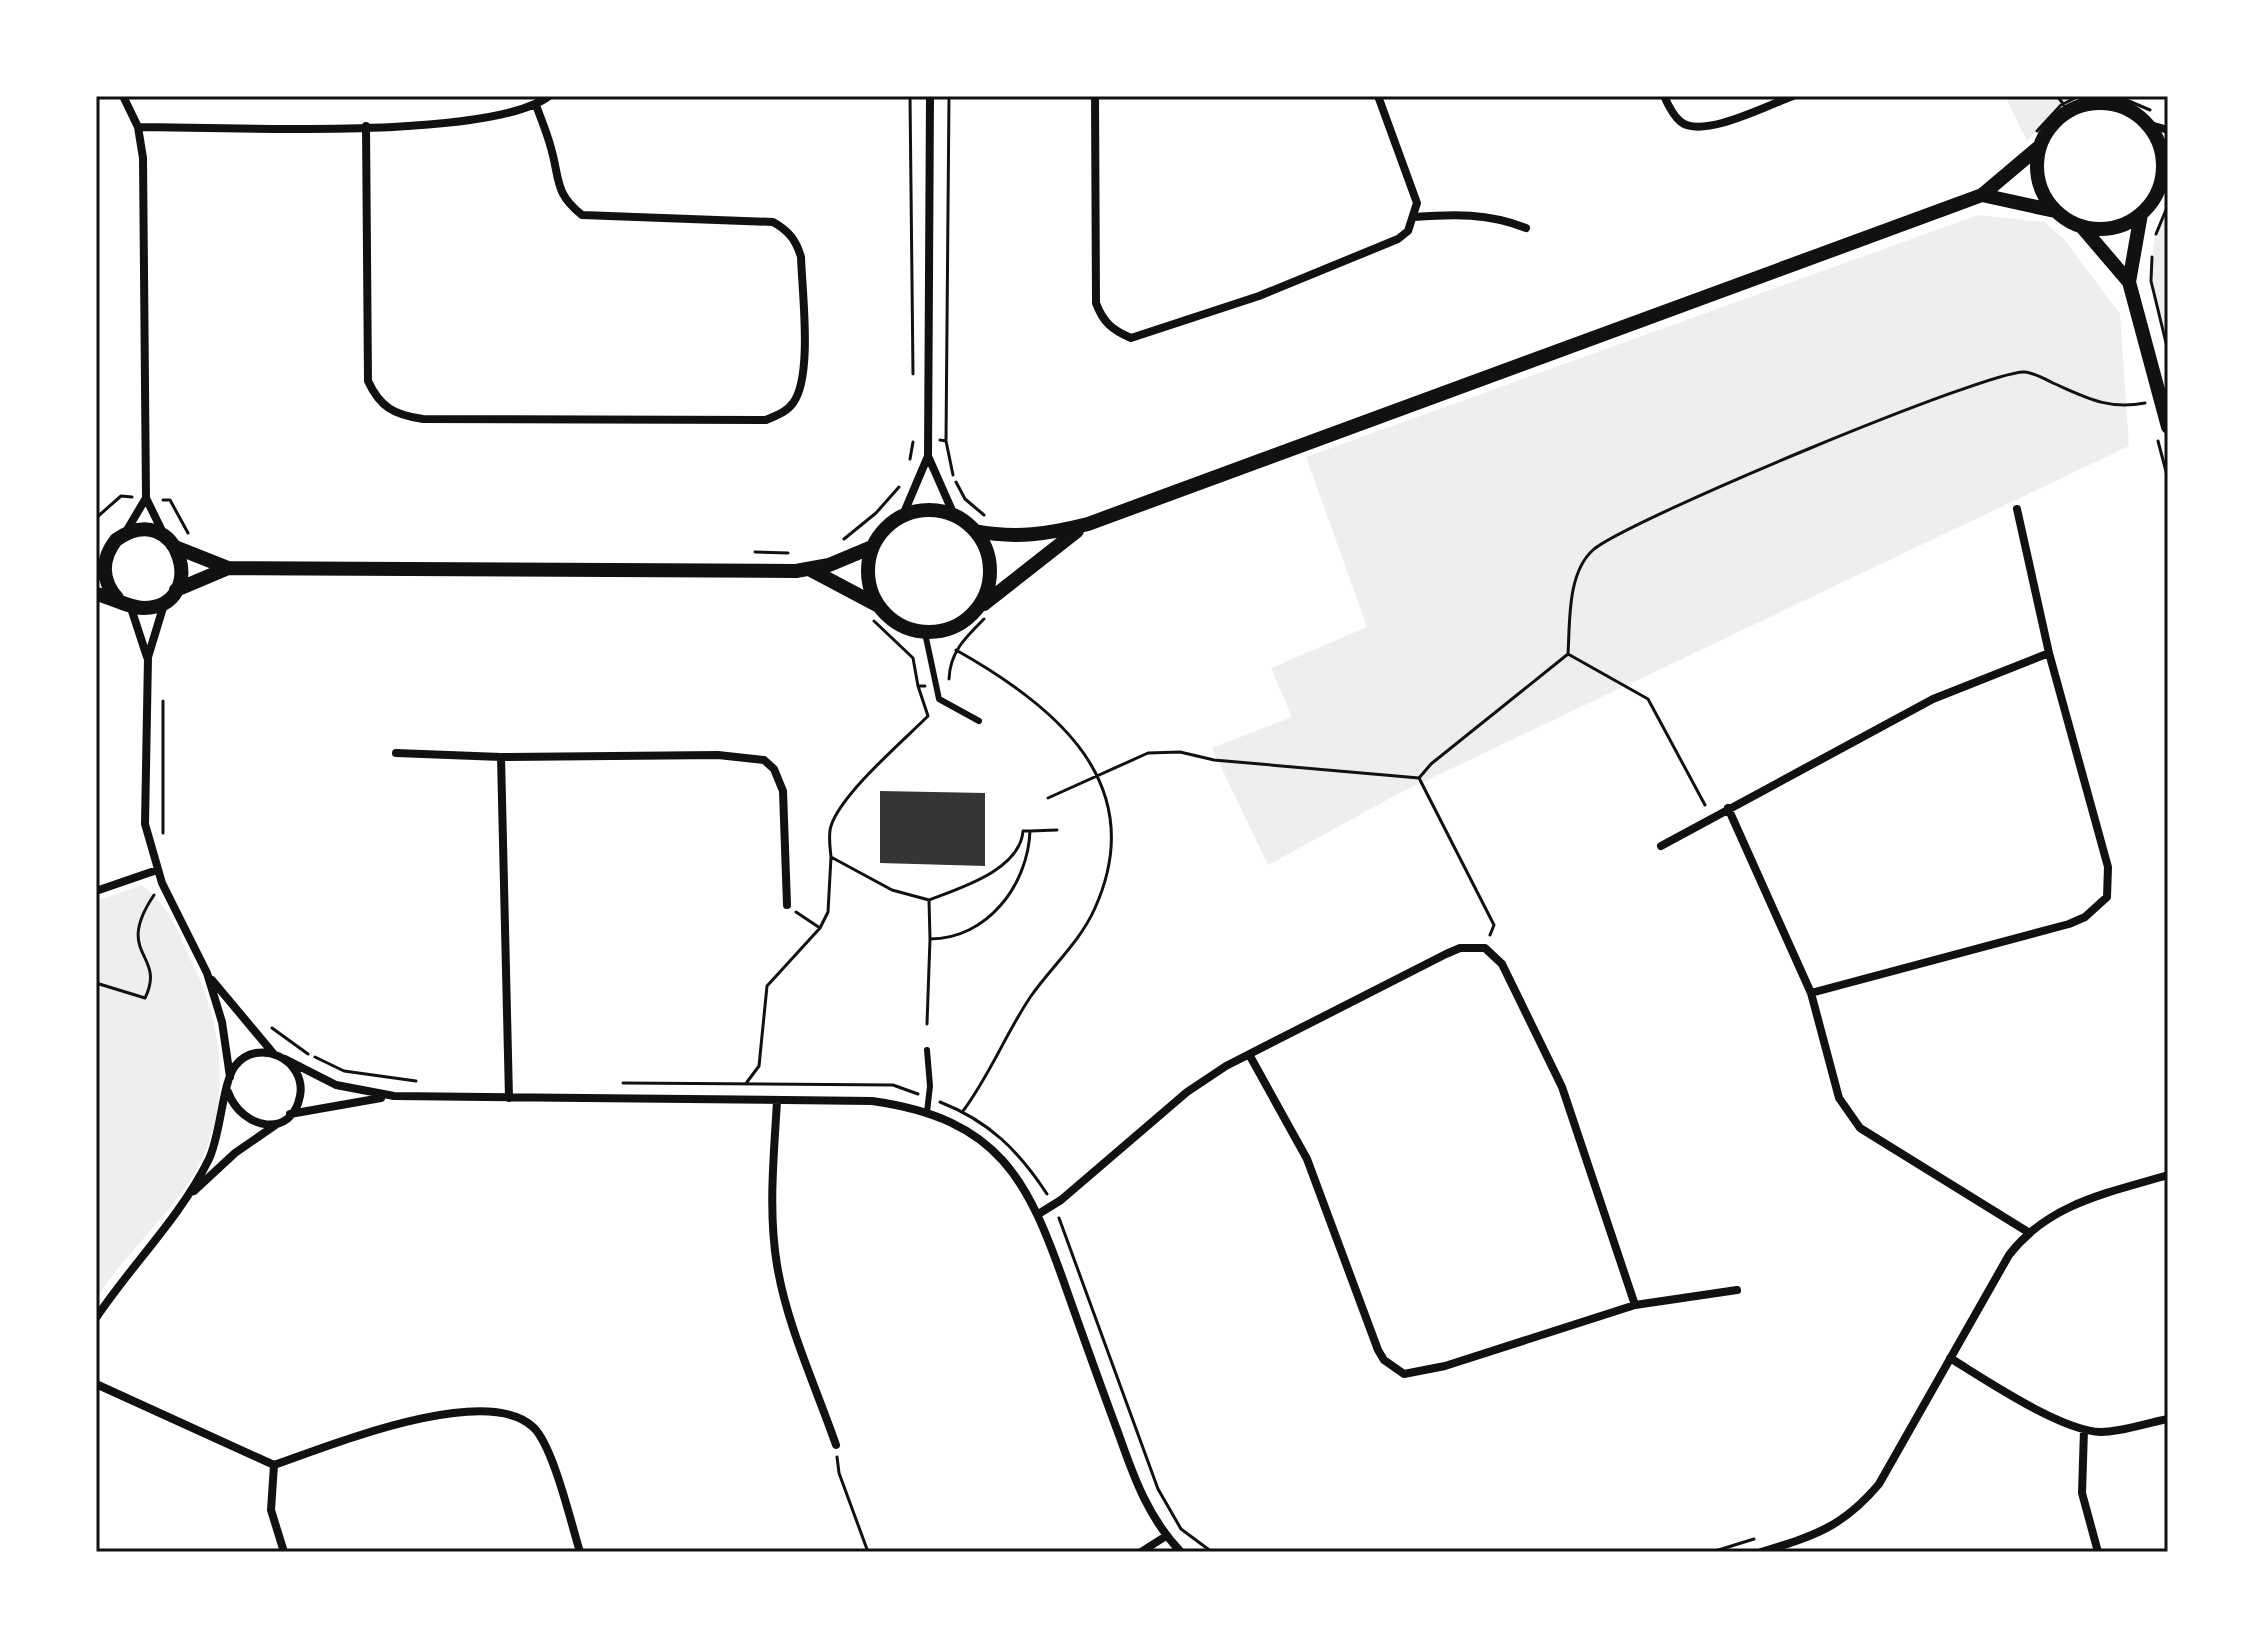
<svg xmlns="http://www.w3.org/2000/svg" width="2264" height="1648" font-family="Montserrat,sans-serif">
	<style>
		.green { fill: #eee }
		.building { fill: #353535 }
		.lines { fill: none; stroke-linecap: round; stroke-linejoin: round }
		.path { stroke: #111; stroke-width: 3 }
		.service { stroke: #111; stroke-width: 6 }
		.minor { stroke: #111; stroke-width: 8 }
		.tertiary { stroke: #111; stroke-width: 14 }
		.neatline { fill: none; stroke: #111; stroke-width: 3 }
	</style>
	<rect width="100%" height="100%" fill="#fff"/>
	<!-- green -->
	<path class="green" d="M2005,96h74l-18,10 -34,35z
		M2168,205v146c-13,-51 -28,-98 0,-146z
		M1978,215l66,7 19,16 57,76 9,132 -733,349 -128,70 -56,-117 80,-31 -21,-49 96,-41 -61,-170z
		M142,885c30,23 38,53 54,86 31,67 35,151 -9,214 -28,40 -65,73 -91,114v-398z"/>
	<!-- building -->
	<path class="building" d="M880,791l105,2v73l-105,-3z"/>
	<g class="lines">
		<!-- path -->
		<path class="path" d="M910,96l3,278
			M2057,96l12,15
			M2117,96l33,14
			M2037,131l24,-26 18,-9
			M2156,234l12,-29
			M2152,257l-1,24 17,70
			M940,440l6,1 7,34
			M946,440l3,-344
			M2158,441l10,38
			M910,459l3,-17
			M956,482l9,17 19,16
			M163,500h7l18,33
			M96,518l25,-22 11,1
			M844,539l32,-26 23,-26
			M755,552l33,1
			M874,621l39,37 5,28h7
			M956,650c98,55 195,133 139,258 -15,34 -43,58 -64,88 -25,37 -41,79 -68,115
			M1568,654l80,45 57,106
			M949,679c1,-27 16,-41 35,-60
			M918,686l10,30c-25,25 -87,78 -97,110 -3,9 -1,21 0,31l61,33 37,10 1,39c57,0 98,-54 100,-108l27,-1
			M163,701v132
			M1048,798l100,-45 32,-1 34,8 205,18
			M929,900c31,-12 91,-30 94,-69h6
			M796,912l24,16
			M1490,935l4,-10 -75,-147 12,-14 137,-110c2,-31 -1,-81 25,-104 30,-28 400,-182 432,-178 9,1 20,7 28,11 34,15 55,27 92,20
			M96,983l49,15c22,-45 -32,-42 9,-103
			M927,1024l3,-85
			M272,1028l36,26
			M315,1057l29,14 72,10
			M747,1082l12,-16 8,-80 53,-58 8,-16 3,-55
			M623,1083l270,2 25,9
			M940,1102c49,19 79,49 107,92
			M1059,1218l99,271 23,40 31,23
			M837,1457l2,16 29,79
			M1712,1552l42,-13"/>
		<!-- service -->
		<path class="service" d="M925,633l14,66 40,22
			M927,1112l3,-26 -3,-36"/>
		<!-- minor -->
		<path class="minor" d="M123,96l15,31 5,31 3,340 18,37
			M1095,96l1,207c7,19 16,27 35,35l128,-42 139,-57 10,-8 9,-28 -39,-107
			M1664,96c4,9 9,20 17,26 22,17 87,-17 112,-26
			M2147,124l21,6
			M366,126l2,255c12,26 26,34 55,38l343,1c9,-4 21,-8 27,-17 20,-26 9,-112 8,-146 -5,-17 -12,-26 -28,-35l-191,-7c-28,-22 -22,-36 -31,-67 -4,-15 -10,-29 -15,-43
			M138,127c84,0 352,14 411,-31
			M2159,188l9,-7
			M1414,217c40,-3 74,-4 112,11
			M928,456l26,59
			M903,515l25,-59 2,-360
			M124,535l22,-37
			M165,601l-17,56 -3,167 17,59 45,90 15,49 8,55
			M130,605l17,52
			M396,753l105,4 217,-2 46,5 10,9 9,22 4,114
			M501,757l8,341
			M1728,808l83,185 28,105 21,30 168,104
			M1661,846l272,-147 116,-46
			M96,891l61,-21
			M212,980l61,73
			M1811,993l258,-69 16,-7 22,-20 1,-30 -59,-214 -32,-144
			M1250,1056l57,103 71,191 6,10 20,14 41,-8 190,-61 102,-15
			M285,1059l51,26 58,11 478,5c128,18 156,78 195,190 17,48 34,96 52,144 15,43 30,84 62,117
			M777,1101c-3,54 -9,110 0,164 10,61 39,122 59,180
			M290,1114l91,-16
			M194,1191l41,-38 42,-29
			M1040,1213l21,-13 126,-108 39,-26 220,-112 14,-6h25l17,16 60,123 73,218
			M96,1318c36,-54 84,-100 113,-159 12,-25 13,-75 26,-93 23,-30 72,-6 65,30 -8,43 -58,34 -72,-4
			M1950,1358c36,22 111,73 151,74 22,0 45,-9 67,-13
			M96,1384l178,81c55,-19 211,-83 259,-38 20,18 38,96 47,125
			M2084,1430l-2,63 16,59
			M274,1465l-3,45 13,42
			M1141,1552l25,-16
			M1761,1552c53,-16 82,-25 118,-68l130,-229c40,-52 99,-62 159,-80"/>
		<!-- tertiary -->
		<path class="tertiary" d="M2037 166a63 63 0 1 1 126 0a63 63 0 1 1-126 0Z
			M1982,195l73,16
			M2082,227l47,55 39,145
			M2129,282l12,-68
			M868 571a61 61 0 1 1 122 0a61 61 0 1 1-122 0Z
			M975,531c41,8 73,3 113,-7l894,-329 57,-48
			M175,547l53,21 568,3 33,-6 43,-18
			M811,570l66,35
			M176,590l52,-22
			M96,594c16,3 32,14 48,14 67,-1 35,-113 -28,-68 -15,19 -15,40 1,58
			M984,604l93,-73"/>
	</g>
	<!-- border -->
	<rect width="2264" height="1648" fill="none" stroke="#ffffff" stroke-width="196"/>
	<rect x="98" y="98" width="2068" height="1452" class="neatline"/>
</svg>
